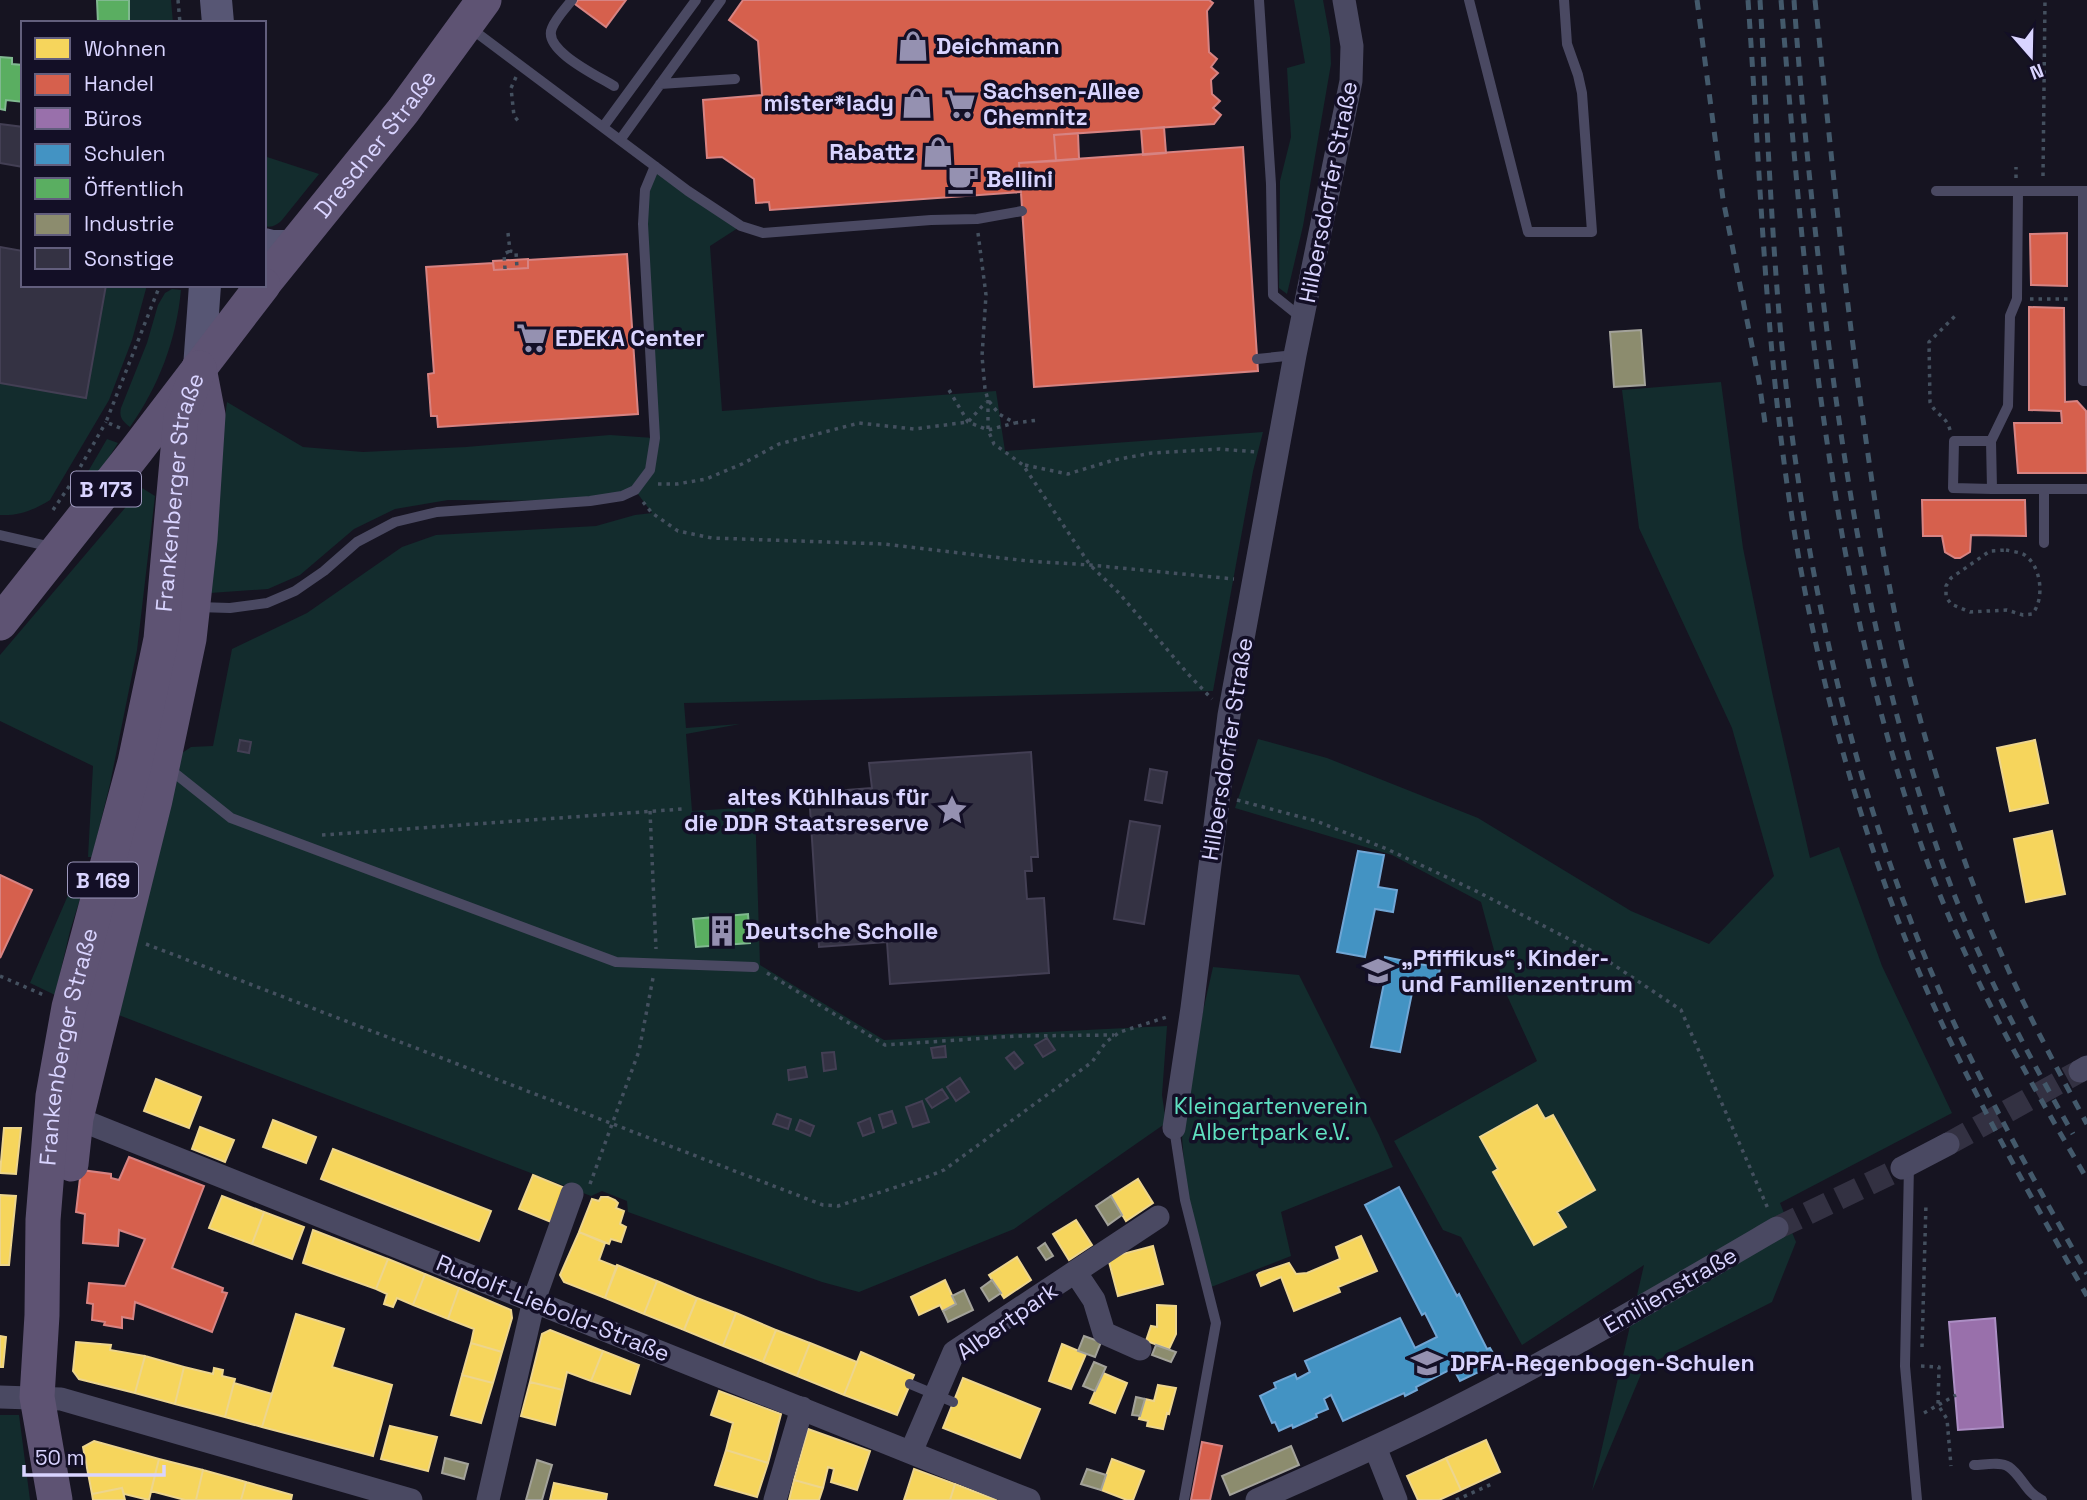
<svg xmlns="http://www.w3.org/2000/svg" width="2087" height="1500" font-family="'Space Grotesk',sans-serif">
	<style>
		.green { fill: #132c2d }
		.homes { fill: #f6d55c; stroke: #edd58d; stroke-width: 2 }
		.shops { fill: #d6604d; stroke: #d78382; stroke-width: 2 }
		.offices { fill: #9970ab; stroke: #ac8ec4; stroke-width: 2 }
		.schools { fill: #4393c3; stroke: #70a6d5; stroke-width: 2 }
		.public { fill: #5aae61; stroke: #80b990; stroke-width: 2 }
		.industry { fill: #8c8c6e; stroke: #a3a29a; stroke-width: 2 }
		.building { fill: #343243; stroke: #433f54; stroke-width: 2 }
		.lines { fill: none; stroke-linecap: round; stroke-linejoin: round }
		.minor-tunnel { stroke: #333142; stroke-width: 23; stroke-dasharray: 23 11; stroke-linecap: butt }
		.path { stroke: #44505f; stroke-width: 3.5; stroke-dasharray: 3.5 5; stroke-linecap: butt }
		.service { stroke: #4a4962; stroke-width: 10 }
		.minor { stroke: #4a4962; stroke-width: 23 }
		.secondary { stroke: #575674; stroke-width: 32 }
		.primary { stroke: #5e5373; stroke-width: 35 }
		.rail { stroke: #43596b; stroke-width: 5; stroke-dasharray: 10 9; stroke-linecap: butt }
		.labels { text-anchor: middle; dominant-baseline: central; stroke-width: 7; stroke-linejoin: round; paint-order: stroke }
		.shield { fill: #130f26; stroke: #9e99be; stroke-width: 2 }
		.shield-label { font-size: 21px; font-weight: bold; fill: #d9d4ff }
		.poi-label { font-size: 23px; font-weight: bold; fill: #d9d4ff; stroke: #130f26; text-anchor: start }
		.street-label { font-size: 23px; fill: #d9d4ff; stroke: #130f26 }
		.park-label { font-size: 23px; fill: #5fe0c0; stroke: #130f26 }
	</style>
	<rect width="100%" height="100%" fill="#161421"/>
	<!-- green -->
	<path class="green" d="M129,0h42l2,23h-44z
		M1294,0h29l7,38 1,26 -28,162 -16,68 -8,-6 1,-107 11,-44 -4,-69 18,-5z
		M264,156l55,18 -37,46c-5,5 -10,8 -18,6z
		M655,166l86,60 -31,20 12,165 274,-20 9,60 258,-19 -10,39 -40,220 -529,12 2,25 54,-4 -54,10 6,77 63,-4 5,158 124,75 283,-14 -5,69 4,28 -152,106 -155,63 -37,-10 -194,-70 -1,-11 -25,-10 -11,5 -475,-182 66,-261 9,-6 22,-1 19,-97 75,-36 95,-66 34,-12 160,-9 39,-11 17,-2 -17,-23 -45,11 -142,-1 -53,9 -41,20 -54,46 -32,14 -58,4 11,-146 6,-45 76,45 60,5 103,-5 144,-12 44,3 -11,-214z
		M106,285h41l-15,55 -23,60 -59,100c-16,10 -31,16 -50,15v-132l86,15z
		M172,289l9,1c-5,51 -22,95 -51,137 -8,-6 -11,-10 -9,-19l26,-65 11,-38 7,-12z
		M1721,382l22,166 29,144 38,166 29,-11 43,119 70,147 -172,90 16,39 -24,60 -128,65 -52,124 52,-226 -122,80 -61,-108 -18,-7 -49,-89 143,-80 -32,-70 -24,-89 -89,-47 -157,-47 23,-69 69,19 151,60 153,93 78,33 65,-68 -42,-148 -93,-200 -17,-138z
		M107,439l11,4 -32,50 -4,-11z
		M142,488l13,8 -18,154 -27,134 -18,73h-4l5,-91 -93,-45v-66z
		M69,893l11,6 -10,32 -15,64 -25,-12z
		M1213,967l86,8 80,160 14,32 -112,45 10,44 -85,33c-11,-61 -27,-123 -24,-185z
		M0,1415h19l11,85h-30z"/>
	<!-- homes -->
	<path class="homes" d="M2035,740l13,63 -38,8 -13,-63z
		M2052,831l13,63 -39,8 -12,-63z
		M156,1079l45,18 -12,31 -45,-17z
		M1537,1105l8,14 8,-4 42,75 -38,22 9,15 -32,18 -41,-73 5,-3 -18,-32z
		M273,1120l43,17 -10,26 -43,-16z
		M200,1127l34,13 -9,22 -33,-13z
		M4,1128h17l-5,46 -16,-1z
		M333,1149l158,62 -12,30 -158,-62z
		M533,1175l32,13 -14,34 -32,-13z
		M1138,1179l15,24 -27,18 -15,-25z
		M0,1195l16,1 -7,69h-9z
		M222,1196l42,16 -12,32 -43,-16z
		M601,1197h7l7,3 3,3 -2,5 8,3 -4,13 6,3 -5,15 -10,-3 -2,5 -30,-12 13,-33 7,2z
		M264,1212l40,15 -12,32 -40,-15z
		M1076,1220l16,25 -23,15 -16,-26z
		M313,1230l75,29 -12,30 -73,-26z
		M579,1232l26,11 -6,17 18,7 -12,31 -41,-16 -4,-7z
		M1361,1236l16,35 -39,16 2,5 -46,19 -13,-34 -20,9 -4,-11 2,-2 30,-10 7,11 11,-1 33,-14 -4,-12z
		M1153,1246l10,38 -45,12 -10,-38z
		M1017,1257l14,23 -27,18 -15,-23z
		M388,1259l37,15 -12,31 -16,-7 -4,9 -9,-3 3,-10 -11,-5z
		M617,1265l40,16 -13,33 -39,-16z
		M425,1274l34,14 -11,31 -35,-14z
		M945,1280l11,24 -13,7 -3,-6 -21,10 -8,-18z
		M657,1281l40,17 -13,32 -40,-16z
		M459,1288l52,22 1,8 -10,34 -31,-9 3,-14 -26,-10z
		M697,1298l39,15 -13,33 -39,-16z
		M1157,1305l19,1v28l-7,15 -23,-8 5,-15 6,1z
		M736,1313l40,17 -13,32 -40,-16z
		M296,1314l48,15 -12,38 60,18 -19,71 -111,-29z
		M550,1330l53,21 -12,30 -24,-9 -4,18 -33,-8 12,-48z
		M776,1330l34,13 -13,33 -34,-14z
		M0,1336l6,1 -3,30h-3z
		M76,1342l35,3 -1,5 35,6 -10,37 -56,-14 -6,-8z
		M471,1343l31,9 -9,31 -31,-8z
		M810,1343l47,19 -13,33 -47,-19z
		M1062,1344l24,10 -15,35 -22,-8z
		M603,1351l36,14 -9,29 -39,-13z
		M861,1352l53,23 -17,40 -53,-20z
		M145,1356l39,11 -9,37 -40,-11z
		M184,1367l29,7 1,-6 9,2 -1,6 13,3 -10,38 -50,-13z
		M1103,1373l24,10 -12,30 -25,-10z
		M462,1375l31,8 -12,40 -30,-8z
		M963,1378l77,31 -20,49 -77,-30z
		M530,1382l33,8 -8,35 -34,-9z
		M234,1383l38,11 -10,33 -37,-10z
		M1158,1385l18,3 -7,26 -2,-1 -4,16 -16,-3 1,-5 -9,-2 6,-20 9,2z
		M719,1391l62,23 -13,49 -42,-13 7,-27 -22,-8z
		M390,1426l47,11 -9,34 -47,-12z
		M808,1429l62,22 -13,39 -26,-8 3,-13 -6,-2 -5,21 -29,-8z
		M1486,1440l14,32 -39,18 -15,-32z
		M94,1441l65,18 -10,41 -25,-6 -2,-6 -30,6 -9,-47z
		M726,1450l42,13 -11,34 -42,-12z
		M1446,1458l15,32 -22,10h-21l-11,-24z
		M159,1459l44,11 -7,30h-11l-34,-9z
		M1112,1459l32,12 -11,29h-6l-26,-10z
		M914,1469l41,15 -5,16h-46z
		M203,1470l43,12 -5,18h-45z
		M794,1480l29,8 -4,12h-30z
		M246,1482l46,13 -1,5h-50z
		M554,1483l53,11 -1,6h-56z
		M955,1484l42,16h-47z
		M122,1488l3,12h-32l-1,-6z"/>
	<!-- shops -->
	<path class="shops" d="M578,0h48l-20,27 -31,-23z
		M743,0h466l4,3 -6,8 2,41 8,7 -6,8 7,6 -7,7 1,14 8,7 -7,7 8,7 -7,9 -160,11 2,26 -37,2 2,29 -251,18 -1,-8 -13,1 -2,-24 -32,-22 -15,1 -4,-58 59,-5 -4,-54 -29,-21z
		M1164,127l2,26 -23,2 -2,-26z
		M1078,133l1,26 -23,2 -2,-26z
		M1243,147l15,224 -224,16 -15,-224z
		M2067,233v53l-36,-1 -1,-51z
		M627,254l11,160 -200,13 -1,-11h-6l-3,-42 6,-1 -8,-106 67,-4 1,7 34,-2v-8z
		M528,259v9l-34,2 -1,-9z
		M2029,307l35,1 1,94 12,-1 9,10 1,62h-69l-4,-50h48l-1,-12 -32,-1z
		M1922,500h103l1,36 -55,-1 -1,17 -10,6h-5l-10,-6 -3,-16h-19z
		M0,875l32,15 -32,68z
		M129,1157l75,29 -32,82 51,20 -1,4 5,1 -15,39 -77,-30 -2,17 -11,-2v11l-18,-3 1,-3 -13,-2 1,-16 -6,-1 2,-20 36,3 20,-47 -26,-9 -1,16 -35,-3 2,-29 -9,-2 5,-42 30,4v4l8,2z
		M1202,1442l20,4 -12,54h-19z"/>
	<!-- offices -->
	<path class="offices" d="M1995,1318l8,109 -45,3 -9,-108z"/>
	<!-- schools -->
	<path class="schools" d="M1358,851l26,4 -6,32 19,3 -4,22 -18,-3 -10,48 -28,-5z
		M1385,957l55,11 -4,25 -23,-5 -13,64 -29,-5 13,-64h-4z
		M1399,1187l58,109 2,-2 28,55 3,-1 7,12 -5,3 1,2 -33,16 -7,-13 -37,19 1,3 -12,6 -1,-3 -61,28 -12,-26 -7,4 4,10 -12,5 1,3 -24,11 -1,-3 -13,6 -4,-9 -3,1 -12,-27 16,-8 -2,-5 21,-9 2,5 13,-7 -5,-11 95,-43 15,30 22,-11 -12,-24 -3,2 -57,-110z"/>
	<!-- public -->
	<path class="public" d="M97,0h32v23h-31z
		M0,57l12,1v6l11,1v37l-17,-2 -1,10 -5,-1z
		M748,914l2,29 -54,4 -3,-28z"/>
	<!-- industry -->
	<path class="industry" d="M1641,330l4,55 -31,2 -4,-55z
		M1111,1196l11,19 -14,10 -12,-19z
		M1045,1243l8,13 -7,4 -8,-12z
		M992,1280l9,13 -12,8 -8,-13z
		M964,1290l9,20 -25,12 -5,-11 13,-7 -4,-8z
		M1084,1336l17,6 -6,15 -17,-6z
		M1156,1345l20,7 -5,10 -19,-7z
		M1094,1362l12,5 -11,24 -12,-5z
		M1136,1397l9,2 -5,17 -8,-1z
		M1291,1446l8,19 -69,30 -8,-19z
		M445,1458l23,6 -4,15 -22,-6z
		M537,1460l15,5 -10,35h-16z
		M1087,1469l19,6 -5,15 -20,-6z"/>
	<!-- building -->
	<path class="building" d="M0,124l23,3v40l-23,-4z
		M0,247l23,4v34h83l-20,113 -86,-15z
		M240,740l11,2 -2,11 -11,-2z
		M1031,752l7,105h-7l1,14h-7l2,28 17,-1 5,75 -159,11 -3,-42 -68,5 -10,-154 63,-5 -3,-25z
		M1150,769l17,3 -5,31 -17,-3z
		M1130,821l30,5 -16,98 -30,-5z
		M1047,1038l8,12 -12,7 -8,-12z
		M945,1046l1,11 -13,1 -2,-10z
		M834,1052l2,17 -12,2 -2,-18z
		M1014,1052l9,11 -8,6 -9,-11z
		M805,1067l2,10 -18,3 -1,-10z
		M960,1078l9,14 -13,9 -9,-14z
		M942,1089l6,9 -16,10 -6,-9z
		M922,1101l7,21 -16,5 -7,-20z
		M892,1111l4,12 -13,5 -4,-13z
		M777,1114l14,5 -3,10 -15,-5z
		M870,1118l4,14 -11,4 -5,-13z
		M800,1120l14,6 -4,10 -14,-6z"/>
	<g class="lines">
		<!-- minor-tunnel -->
		<path class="minor-tunnel" d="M1948,1144l132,-73
			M1777,1228l125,-60"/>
		<!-- path -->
		<path class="path" d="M178,0l2,23
			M516,77l-5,11 3,28 6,7
			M2043,176l2,-176
			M2016,178v-11
			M508,233l2,18 6,1 1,16
			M978,233l8,62 -4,61 3,33 3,11 11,14 16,9 23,-3
			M505,269l-1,-15 6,-3
			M2030,299h41
			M949,390l19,32 20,8 27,-7
			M988,400v30l6,14 29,21 67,100 29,28 69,81 24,25
			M120,428l-14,-6 54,-137
			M1950,430c-4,-15 -14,-14 -20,-28l-1,-60 27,-27
			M1025,465l43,9 46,-14 38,-7 67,-4 39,3
			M658,484h19l29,-5 36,-15 37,-20 80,-21 55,6 54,-7 18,-20
			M643,502l9,11 26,18 34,7 172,6 144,17 62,4 144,14
			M53,510l17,-25 36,-63
			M2006,550c5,1 12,2 17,4 19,11 22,46 9,60l-9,1 -16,-5 -37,2 -19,-8 -5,-7v-11l5,-8 39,-27z
			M1237,800l79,21 71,28 91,43 118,61 85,57 88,201
			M650,811l6,138
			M322,835l361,-26
			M146,944l677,261 15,1 89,-29 17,-7 148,-108 14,-20 14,-10 50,-16
			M767,973l118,72 131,-9 98,-1
			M0,976l46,20
			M590,1184l49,-133 14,-73
			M1922,1347l4,-144
			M1921,1366l18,1 -1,38 9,14 4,47
			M1924,1413l32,-18
			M1456,1500l38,-17"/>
		<!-- service -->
		<path class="service" d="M572,0c-7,9 -16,18 -20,28 -10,22 46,48 62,58
			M1259,0l12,184 2,111 30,24
			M1469,0l59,232h64l-10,-139 -4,-18 -11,-31 -3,-44
			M469,27l219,164 53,35 22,7 168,-13 46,-1 45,-8
			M660,84l75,-5
			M603,127l93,-127
			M620,140l101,-140
			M1936,191h151
			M2083,191v190h4
			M1257,359l38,-4
			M1991,441h-37l-1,47 39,1 -1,-48 17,-35 2,-90 7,-17 1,-108
			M1992,489h95
			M2044,489v54
			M0,535l52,12
			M197,607l33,1 37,-5 28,-12 29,-20 33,-29 38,-20 42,-10 153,-11 32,-5 13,-6 15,-20 5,-32 -12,-214 2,-34 10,-24
			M167,767l64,51 385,144 138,5
			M1174,1128l11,72 31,123 -32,177
			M1909,1165l-4,201 12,134
			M910,1384l43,18
			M1974,1465c10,0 26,-4 35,2 13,9 17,26 33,33"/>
		<!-- minor -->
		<path class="minor" d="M2080,1071l7,-4
			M76,1118l953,382
			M1174,1128l18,-120 37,-293 66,-360 56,-274 1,-35 -8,-46
			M1902,1168l46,-24
			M1076,1273l18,27 10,33 36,16
			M0,1397l61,2 350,101
			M1375,1447l21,53
			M911,1452l43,-100 204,-135
			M488,1500l46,-200 38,-106
			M775,1500l27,-92
			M1257,1500c65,-29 130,-57 194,-90 111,-56 218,-119 326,-182"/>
		<!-- secondary -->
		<path class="secondary" d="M216,0l2,23
			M264,244l8,2h22
			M199,368l6,-83"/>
		<!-- primary -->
		<g class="primary">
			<path id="s1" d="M264,283l139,-172 81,-111"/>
			<path d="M0,623l136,-172 127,-166"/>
			<path d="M71,1164l5,-46 79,-318 34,-161 11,-100 8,-124 -9,-47"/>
			<path id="s2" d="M55,1500l-18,-103 5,-82 1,-95 10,-124 16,-89 66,-245 26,-123 20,-223 18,-48"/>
		</g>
		<!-- rail -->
		<path class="rail" d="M1697,0l26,199 36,182 6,42
			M1748,0c11,154 16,309 36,462 20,153 57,306 111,450 50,134 122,260 192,384
			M1760,0c8,131 12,264 27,394 20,175 57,349 119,514 47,128 114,248 181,366
			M1781,0c24,287 48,592 147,864 41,111 99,213 159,315
			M1794,0c7,102 18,205 30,307 23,188 54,376 118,555 34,95 81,184 131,272
			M1815,0c15,140 28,280 48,419 13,93 27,186 51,277 25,96 57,192 98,282 23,50 49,98 75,146"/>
	</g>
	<!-- icons -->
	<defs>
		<symbol id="shop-bare" viewBox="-9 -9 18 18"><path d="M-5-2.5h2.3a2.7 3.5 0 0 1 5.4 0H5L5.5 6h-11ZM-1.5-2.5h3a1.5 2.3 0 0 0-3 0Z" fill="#9591b1" stroke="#130f26" stroke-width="2.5" paint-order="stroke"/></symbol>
		<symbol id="supermarket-bare" viewBox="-9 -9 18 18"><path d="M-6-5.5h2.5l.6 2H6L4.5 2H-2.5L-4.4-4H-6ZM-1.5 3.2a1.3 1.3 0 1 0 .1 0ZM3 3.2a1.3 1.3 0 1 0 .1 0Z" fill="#9591b1" stroke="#130f26" stroke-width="2.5" paint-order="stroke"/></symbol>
		<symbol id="cafe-bare" viewBox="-9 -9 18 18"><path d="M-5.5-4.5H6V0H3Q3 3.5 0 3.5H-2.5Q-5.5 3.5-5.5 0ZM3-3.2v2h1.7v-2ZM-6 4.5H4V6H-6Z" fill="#9591b1" stroke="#130f26" stroke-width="2.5" paint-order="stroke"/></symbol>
		<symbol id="sight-bare" viewBox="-9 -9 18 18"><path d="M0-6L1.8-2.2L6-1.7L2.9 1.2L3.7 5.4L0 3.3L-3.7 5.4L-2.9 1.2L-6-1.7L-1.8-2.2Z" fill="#9591b1" stroke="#130f26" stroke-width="2.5" paint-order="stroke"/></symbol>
		<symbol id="building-bare" viewBox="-9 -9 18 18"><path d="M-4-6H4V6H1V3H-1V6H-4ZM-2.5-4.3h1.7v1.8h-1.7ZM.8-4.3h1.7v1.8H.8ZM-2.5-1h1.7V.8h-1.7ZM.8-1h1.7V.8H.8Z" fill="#9591b1" stroke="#130f26" stroke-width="2.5" paint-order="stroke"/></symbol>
		<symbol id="school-bare" viewBox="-9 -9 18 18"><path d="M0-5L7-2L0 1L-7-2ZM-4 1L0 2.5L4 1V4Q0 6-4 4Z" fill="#9591b1" stroke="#130f26" stroke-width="2.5" paint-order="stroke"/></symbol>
	</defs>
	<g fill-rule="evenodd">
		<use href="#shop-bare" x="891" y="24" width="44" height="44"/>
		<use href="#shop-bare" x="895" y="81" width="44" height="44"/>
		<use href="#supermarket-bare" x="938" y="82" width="44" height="44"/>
		<use href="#shop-bare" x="916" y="130" width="44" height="44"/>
		<use href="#cafe-bare" x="941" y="157" width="44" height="44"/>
		<use href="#supermarket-bare" x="510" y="316" width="44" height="44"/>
		<use href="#sight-bare" x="930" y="788" width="44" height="44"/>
		<use href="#building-bare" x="700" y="909" width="44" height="44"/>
		<use href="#school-bare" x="1356" y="949" width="44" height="44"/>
		<use href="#school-bare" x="1405" y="1341" width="44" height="44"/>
	</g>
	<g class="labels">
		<!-- shield labels -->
		<g class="shield">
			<rect x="71" y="471.5" width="70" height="35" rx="5"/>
			<rect x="68" y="862.5" width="70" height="35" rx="5"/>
		</g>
		<g class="shield-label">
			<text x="106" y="489">B 173</text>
			<text x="103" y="880">B 169</text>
		</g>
		<!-- poi labels -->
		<g class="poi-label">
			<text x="936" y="46">Deichmann</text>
			<text x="983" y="91">Sachsen-Allee<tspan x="983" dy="26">Chemnitz</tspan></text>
			<text x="894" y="103" text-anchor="end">mister*lady</text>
			<text x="915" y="152" text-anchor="end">Rabattz</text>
			<text x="986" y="179">Bellini</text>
			<text x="555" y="338">EDEKA Center</text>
			<text x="929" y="797" text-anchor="end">altes Kühlhaus für<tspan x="929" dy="26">die DDR Staatsreserve</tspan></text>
			<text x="745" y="931">Deutsche Scholle</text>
			<text x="1401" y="958">„Pfiffikus“, Kinder-<tspan x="1401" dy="26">und Familienzentrum</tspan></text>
			<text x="1450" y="1363">DPFA-Regenbogen-Schulen</text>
		</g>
		<!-- street labels -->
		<g class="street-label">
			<text stroke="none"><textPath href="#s1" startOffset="178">Dresdner Straße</textPath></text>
			<text transform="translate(1328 192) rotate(-79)">Hilbersdorfer Straße</text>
			<text stroke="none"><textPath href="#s2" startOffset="1024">Frankenberger Straße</textPath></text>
			<text transform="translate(1227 749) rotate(-81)">Hilbersdorfer Straße</text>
			<text stroke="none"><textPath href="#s2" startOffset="457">Frankenberger Straße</textPath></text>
			<text transform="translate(1670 1290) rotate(-30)">Emilienstraße</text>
			<text transform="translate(553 1308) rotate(22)">Rudolf-Liebold-Straße</text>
			<text transform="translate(1007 1321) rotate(-35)">Albertpark</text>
		</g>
		<!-- park labels -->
		<g class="park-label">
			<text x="1271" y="1106">Kleingartenverein<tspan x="1271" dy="26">Albertpark e.V.</tspan></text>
		</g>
	</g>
	<!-- legend -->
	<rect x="21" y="21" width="245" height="266" fill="#130f26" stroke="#625e7d" stroke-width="2"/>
	<rect x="35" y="38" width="35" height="21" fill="#f6d55c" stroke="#625e7d" stroke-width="2"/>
	<text x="84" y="56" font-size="21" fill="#d9d4ff">Wohnen</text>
	<rect x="35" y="74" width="35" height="21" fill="#d6604d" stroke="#625e7d" stroke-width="2"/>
	<text x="84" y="91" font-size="21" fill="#d9d4ff">Handel</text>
	<rect x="35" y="108" width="35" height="21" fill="#9970ab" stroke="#625e7d" stroke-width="2"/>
	<text x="84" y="126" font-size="21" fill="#d9d4ff">Büros</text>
	<rect x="35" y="144" width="35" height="21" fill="#4393c3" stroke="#625e7d" stroke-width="2"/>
	<text x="84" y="161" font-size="21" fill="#d9d4ff">Schulen</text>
	<rect x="35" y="178" width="35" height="21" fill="#5aae61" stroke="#625e7d" stroke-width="2"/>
	<text x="84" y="196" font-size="21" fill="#d9d4ff">Öffentlich</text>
	<rect x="35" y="214" width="35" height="21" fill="#8c8c6e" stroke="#625e7d" stroke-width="2"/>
	<text x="84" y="231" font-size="21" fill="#d9d4ff">Industrie</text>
	<rect x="35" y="248" width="35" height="21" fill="#343243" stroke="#625e7d" stroke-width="2"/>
	<text x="84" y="266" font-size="21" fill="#d9d4ff">Sonstige</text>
	<!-- north arrow -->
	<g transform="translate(2031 56) rotate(160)" stroke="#130f26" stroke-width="5" paint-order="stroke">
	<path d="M0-5L12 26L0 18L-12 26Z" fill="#d9d4ff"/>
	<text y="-10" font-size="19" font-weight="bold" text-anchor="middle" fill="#d9d4ff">N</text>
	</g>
	<!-- scale -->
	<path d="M24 1465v10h140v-10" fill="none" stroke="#d9d4ff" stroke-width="3.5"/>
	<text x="35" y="1465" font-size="21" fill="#d9d4ff" stroke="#130f26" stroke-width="5" paint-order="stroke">50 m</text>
</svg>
